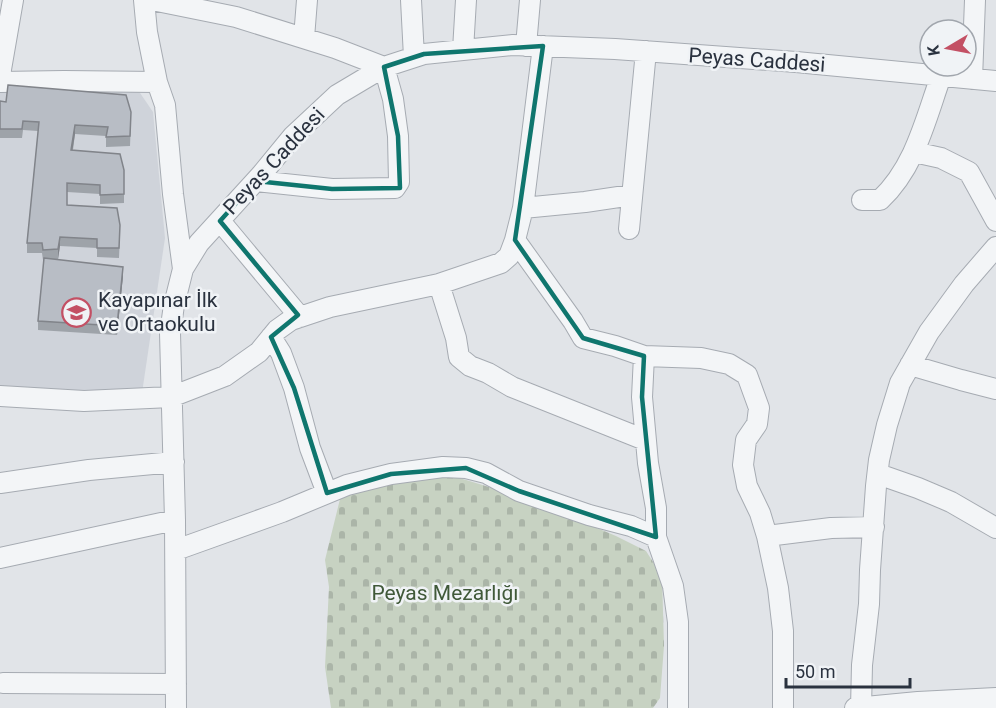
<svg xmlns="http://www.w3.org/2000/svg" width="996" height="708" font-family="Roboto,sans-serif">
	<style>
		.built { fill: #cfd3da }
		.cemetery { fill: url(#cemetery-stones) }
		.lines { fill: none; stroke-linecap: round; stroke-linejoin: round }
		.minor-casing { stroke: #a6abb2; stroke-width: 22 }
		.minor { stroke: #f3f5f7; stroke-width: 20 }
		.wall { fill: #9ea3a9 }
		.shaded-wall { fill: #81848a }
		.building { fill: #b8bdc5; stroke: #81848a; stroke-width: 1.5 }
		.marked { fill: none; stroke: #0f766e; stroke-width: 4.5; stroke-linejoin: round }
		.labels { text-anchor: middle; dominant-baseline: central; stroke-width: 5; stroke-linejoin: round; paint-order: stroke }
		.street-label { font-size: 21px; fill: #2a323f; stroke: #f0f3f6 }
		.poi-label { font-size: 21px; fill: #2a323f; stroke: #f0f3f6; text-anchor: start }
		.park-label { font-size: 21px; fill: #405939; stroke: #f0f3f6 }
	</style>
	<defs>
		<pattern id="cemetery-stones" width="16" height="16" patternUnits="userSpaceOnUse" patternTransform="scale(1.5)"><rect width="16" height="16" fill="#c7d2c2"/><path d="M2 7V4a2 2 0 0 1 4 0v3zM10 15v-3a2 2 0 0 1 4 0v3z" fill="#abb5a8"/></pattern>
	</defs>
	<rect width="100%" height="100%" fill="#e1e4e8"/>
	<!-- built -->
	<path class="built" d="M138,90l15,22 12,126 -23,155 -142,-6v-295z"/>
	<!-- cemetery -->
	<path class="cemetery" d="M453,476l36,11 84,31 43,18 30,15 16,25 2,70 -4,52 -7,10h-322l-6,-41 4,-80 -4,-27 15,-61 24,-9 41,-9z"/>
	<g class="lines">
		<defs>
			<path id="minor" d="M144,0l3,32 10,50 8,23 8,89 10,75
				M152,0l84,17 99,31 49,19 9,32 5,37 1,46 -4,6 -63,1 -76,-8
				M411,0l3,57
				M304,38l3,-38
				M526,46l4,-46
				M463,50l3,-50
				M0,75l13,-75
				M972,79l3,-79
				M0,82l64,-1 93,1
				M914,152l27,6 28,14 27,49
				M862,200h18c35,-33 45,-79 61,-124
				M523,208l62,-6 47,-7
				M220,221l80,96
				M629,229l17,-178
				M515,240l58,81 10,17 32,8 29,10 -2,41 6,66 8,45v29
				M439,284l17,54 3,19 11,9 18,7 24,14 133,53
				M271,337l10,16 13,35 16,60 17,45
				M644,356l57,2 28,6 18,11 12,33 -2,16 -11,16 -3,25 4,21 13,27 7,23 11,52 5,43v77
				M910,365l51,15 35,9
				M0,396l84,5 87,-4 54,-21 34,-24 18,-22 14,-10 39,-13 109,-23 62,-21 8,-7 6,-16 8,-32 20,-162
				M878,474l40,14 33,14 45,26
				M0,483l89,-13 85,-8
				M767,536l64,-8 43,-1
				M176,550l106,-38 65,-27 44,-11 52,-7 23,1 20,5 33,18 70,24 42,11 25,11 17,49 5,36v86
				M0,558l175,-38
				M3,683l173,1
				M176,708l-1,-188 -5,-187 4,-28 9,-36 16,-26 62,-68 32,-39 44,-41 47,-28 40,-13 89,-9 102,4 181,13 200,19
				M855,708l63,-6 78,-4
				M861,708l1,-43 7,-61 1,-34 6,-84 3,-26 8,-35 13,-42 29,-51 35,-48 32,-37"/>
		</defs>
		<!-- minor casing -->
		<use href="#minor" class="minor-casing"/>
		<!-- minor -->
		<use href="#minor" class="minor"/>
	</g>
	<!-- wall -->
	<path class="wall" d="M0,101l131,20 -1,25 -24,1v-11l-31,-2 -2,16 51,20v33l-24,1v-10l-33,-2v13l53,29 -1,24 -22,-1v-9l-37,-2 -2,13h-7l72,17 -6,59 -79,-5v-9l6,-61h-1l-1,-7h-15v-10l11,-112 -15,-1 -1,8h-22z"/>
	<!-- shaded-wall -->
	<path class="shaded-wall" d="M75,125v9l-4,25v-9z
		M60,237v9l-2,13v-10z
		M123,267v9l-6,59v-9z"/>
	<!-- building -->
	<path class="building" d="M8,85l118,10 5,17 -1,24 -24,1 2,-10 -33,-2 -4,25 49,4 4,16v24l-24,1v-10l-33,-2v22l50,3 3,17 -1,23h-22v-9l-37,-2 -2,12 -15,1 -1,-7h-15l12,-121 -16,-1 -1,8h-22v-28l6,1z
		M44,258l79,9 -6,59 -79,-5z"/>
	<!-- marked area -->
	<path class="marked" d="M543,46l-28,194 68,98 61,18 -2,41 14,140 -137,-46 -53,-23 -75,6 -64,19 -33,-105 -23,-51 27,-22 -78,-94 36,-40 76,8 68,-1 -2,-52 -14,-69 40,-13z"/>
	<!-- icons -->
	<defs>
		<symbol id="school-ring" viewBox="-11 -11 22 22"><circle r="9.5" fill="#f0f3f6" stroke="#c35064" stroke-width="1.5"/><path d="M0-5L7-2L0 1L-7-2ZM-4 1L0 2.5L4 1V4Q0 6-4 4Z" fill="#c35064"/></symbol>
	</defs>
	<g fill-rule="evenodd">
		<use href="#school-ring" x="60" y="296" width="33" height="33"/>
	</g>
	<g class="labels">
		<!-- street labels -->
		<g class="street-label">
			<text transform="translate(757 60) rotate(4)">Peyas Caddesi</text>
			<text transform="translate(274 161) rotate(-47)">Peyas Caddesi</text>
		</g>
		<!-- poi labels -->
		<g class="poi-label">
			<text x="98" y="300">Kayapınar İlk<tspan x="98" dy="24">ve Ortaokulu</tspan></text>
		</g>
		<!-- park labels -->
		<g class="park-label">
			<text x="445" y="593">Peyas Mezarlığı</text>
		</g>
	</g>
	<!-- north arrow -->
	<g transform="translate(948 48) rotate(260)"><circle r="28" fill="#f0f3f6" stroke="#a1a6ad" stroke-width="1.5"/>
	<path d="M0-4.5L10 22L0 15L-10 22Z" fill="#c35064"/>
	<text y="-9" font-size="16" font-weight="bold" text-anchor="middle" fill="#2a323f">K</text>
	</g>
	<!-- scale -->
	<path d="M786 678v9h124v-9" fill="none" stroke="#2a323f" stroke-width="3"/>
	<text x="795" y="678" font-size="18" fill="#2a323f" stroke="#f0f3f6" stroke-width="4.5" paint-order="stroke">50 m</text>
</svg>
